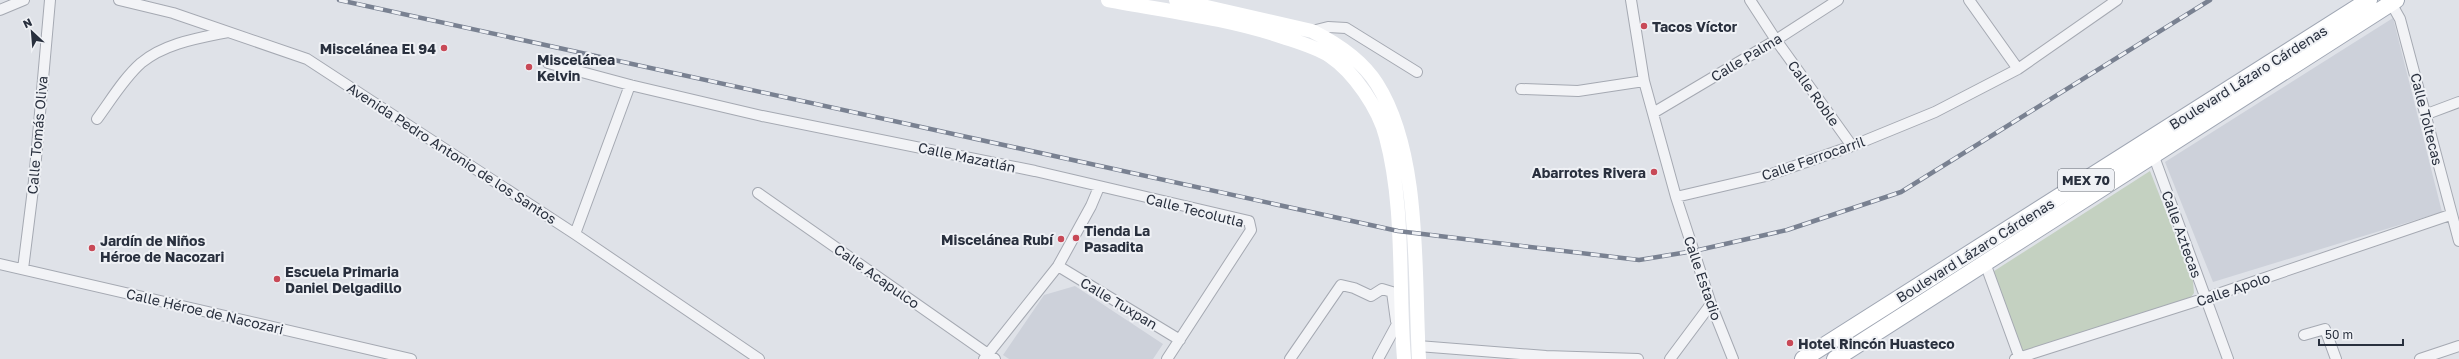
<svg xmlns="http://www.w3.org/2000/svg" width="2459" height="359" font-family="'Golos Text',sans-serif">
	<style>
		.built { fill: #cdd1da }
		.green { fill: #c4d1c1 }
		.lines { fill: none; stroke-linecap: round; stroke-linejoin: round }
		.street-casing { stroke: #a5a9b2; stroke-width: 12 }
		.primary-casing { stroke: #9fa6b3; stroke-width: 18 }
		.street { stroke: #f2f3f6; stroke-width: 10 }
		.secondary { stroke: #fff; stroke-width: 14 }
		.primary { stroke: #fff; stroke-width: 16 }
		.rail-casing { stroke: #798191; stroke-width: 4.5 }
		.rail { stroke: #eff1f5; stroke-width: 3; stroke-dasharray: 9; stroke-linecap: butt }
		.poi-dot { fill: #c84957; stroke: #eff1f5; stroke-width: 1.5 }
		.labels { text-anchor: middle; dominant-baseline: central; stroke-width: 4; stroke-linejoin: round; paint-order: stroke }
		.shield { fill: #eff1f5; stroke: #646a75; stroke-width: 1 }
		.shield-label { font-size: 13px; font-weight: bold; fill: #29303e }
		.poi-label { font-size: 14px; font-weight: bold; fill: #29303e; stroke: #eff1f5; text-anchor: start }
		.street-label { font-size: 14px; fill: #29303e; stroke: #eff1f5 }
	</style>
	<rect width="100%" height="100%" fill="#dfe2e8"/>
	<!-- built -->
	<path class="built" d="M2393,18l49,194 -229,70 -48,-120z
		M1075,286l88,58 -10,15h-144l-6,-4 41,-60z"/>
	<!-- green -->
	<path class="green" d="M2150,171l43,110 1,12 -3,4 -170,55 -30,-79z"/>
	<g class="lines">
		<defs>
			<path id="street" d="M119,0l54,13 134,46 268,175 184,125
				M1631,0l13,81 32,116 35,107 22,55
				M1750,0l26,40 76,106
				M1969,0l49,69
				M2391,3l9,16 59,222
				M0,10l24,-10
				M1312,31l16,-4 18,1 71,44
				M548,63l82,22 132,31 273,55 214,50 2,9 -84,129
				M1521,89l57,2 66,-10
				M1653,113l123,-73 62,-40
				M2427,114l32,-12
				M97,119c14,-19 27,-41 44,-56 24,-20 58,-25 87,-31
				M2153,154l75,205
				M758,193l237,166
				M1676,197l90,-21 86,-30 83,-34 83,-43 99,-69
				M575,234l55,-149
				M1985,263l35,96
				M0,264l411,95
				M1058,266l122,74
				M23,269l11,-88 16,-181
				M2304,335l21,-6 11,30
				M1418,346l128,10 92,3
				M984,359l74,-93 33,-60 8,-19
				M1290,359l51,-74 13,3 17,8 11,-7 10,3 4,29
				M1378,359l19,-35
				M1670,359l41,-55
				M2015,359l191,-61 244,-83
				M2420,359l39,-13"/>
			<path id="primary" d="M1803,359l566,-359
				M1835,359l561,-359"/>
		</defs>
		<!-- street casing -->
		<use href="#street" class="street-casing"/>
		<!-- primary casing -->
		<use href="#primary" class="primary-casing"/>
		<!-- street -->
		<use href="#street" class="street"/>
		<!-- secondary -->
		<path class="secondary" d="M1108,0c58,11 118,18 175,37 15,5 33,10 47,19 24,16 49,53 56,81 19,71 12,149 18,222
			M1176,0l136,31c24,12 50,29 65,53 45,71 37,192 42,275"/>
		<!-- primary -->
		<use href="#primary" class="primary"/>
		<defs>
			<path id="rail" d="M339,0l1059,231 241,29 55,-9 93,-21 114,-38 309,-192"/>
		</defs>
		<!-- rail casing -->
		<use href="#rail" class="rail-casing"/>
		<!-- rail -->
		<use href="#rail" class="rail"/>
	</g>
	<!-- markers -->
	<g class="poi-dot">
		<circle cx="1644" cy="26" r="4"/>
		<circle cx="444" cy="48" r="4"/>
		<circle cx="529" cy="67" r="4"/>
		<circle cx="1654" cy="172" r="4"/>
		<circle cx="1076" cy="238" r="4"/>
		<circle cx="1061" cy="239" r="4"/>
		<circle cx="92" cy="248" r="4"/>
		<circle cx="277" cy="279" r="4"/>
		<circle cx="1790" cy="343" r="4"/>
	</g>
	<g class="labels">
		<!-- shield labels -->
		<rect class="shield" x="2058" y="169" width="56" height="22" rx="3"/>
		<g class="shield-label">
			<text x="2086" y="180">MEX 70</text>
		</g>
		<!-- poi labels -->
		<g class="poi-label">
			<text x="1652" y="26">Tacos Víctor</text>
			<text x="436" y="48" text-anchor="end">Miscelánea El 94</text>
			<text x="537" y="59">Miscelánea<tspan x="537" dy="16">Kelvin</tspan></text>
			<text x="1646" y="172" text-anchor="end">Abarrotes Rivera</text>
			<text x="1084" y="230">Tienda La<tspan x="1084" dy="16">Pasadita</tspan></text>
			<text x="1053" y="239" text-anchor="end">Miscelánea Rubí</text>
			<text x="100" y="240">Jardín de Niños<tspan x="100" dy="16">Héroe de Nacozari</tspan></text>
			<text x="285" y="271">Escuela Primaria<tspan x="285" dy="16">Daniel Delgadillo</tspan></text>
			<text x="1798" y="343">Hotel Rincón Huasteco</text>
		</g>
		<!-- street labels -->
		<g class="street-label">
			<text transform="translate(1746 57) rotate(-31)">Calle Palma</text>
			<text transform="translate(2248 77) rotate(-32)">Boulevard Lázaro Cárdenas</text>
			<text transform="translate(1814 93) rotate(54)">Calle Roble</text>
			<text transform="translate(2427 119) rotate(76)">Calle Toltecas</text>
			<text transform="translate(37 135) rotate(-85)">Calle Tomás Oliva</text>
			<text transform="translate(452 153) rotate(33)">Avenida Pedro Antonio de los Santos</text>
			<text transform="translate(967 157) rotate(12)">Calle Mazatlán</text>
			<text transform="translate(1813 158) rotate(-19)">Calle Ferrocarril</text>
			<text transform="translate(1195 210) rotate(14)">Calle Tecolutla</text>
			<text transform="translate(2182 234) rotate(70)">Calle Aztecas</text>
			<text transform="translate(1975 250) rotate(-32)">Boulevard Lázaro Cárdenas</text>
			<text transform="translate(877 276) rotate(35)">Calle Acapulco</text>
			<text transform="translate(1703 278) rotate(71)">Calle Estadio</text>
			<text transform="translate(2233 289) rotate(-19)">Calle Apolo</text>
			<text transform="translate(1119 303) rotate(31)">Calle Tuxpan</text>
			<text transform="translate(205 311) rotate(13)">Calle Héroe de Nacozari</text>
		</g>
	</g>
	<!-- north arrow -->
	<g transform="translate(32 32) rotate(334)" stroke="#eff1f5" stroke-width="3" paint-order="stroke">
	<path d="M0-3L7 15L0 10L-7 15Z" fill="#29303e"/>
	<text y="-6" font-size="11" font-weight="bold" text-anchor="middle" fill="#29303e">N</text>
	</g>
	<!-- scale -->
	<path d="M2319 339v6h84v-6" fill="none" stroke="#29303e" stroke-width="2"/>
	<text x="2325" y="339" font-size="12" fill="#29303e" stroke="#eff1f5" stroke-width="3" paint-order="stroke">50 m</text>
</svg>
